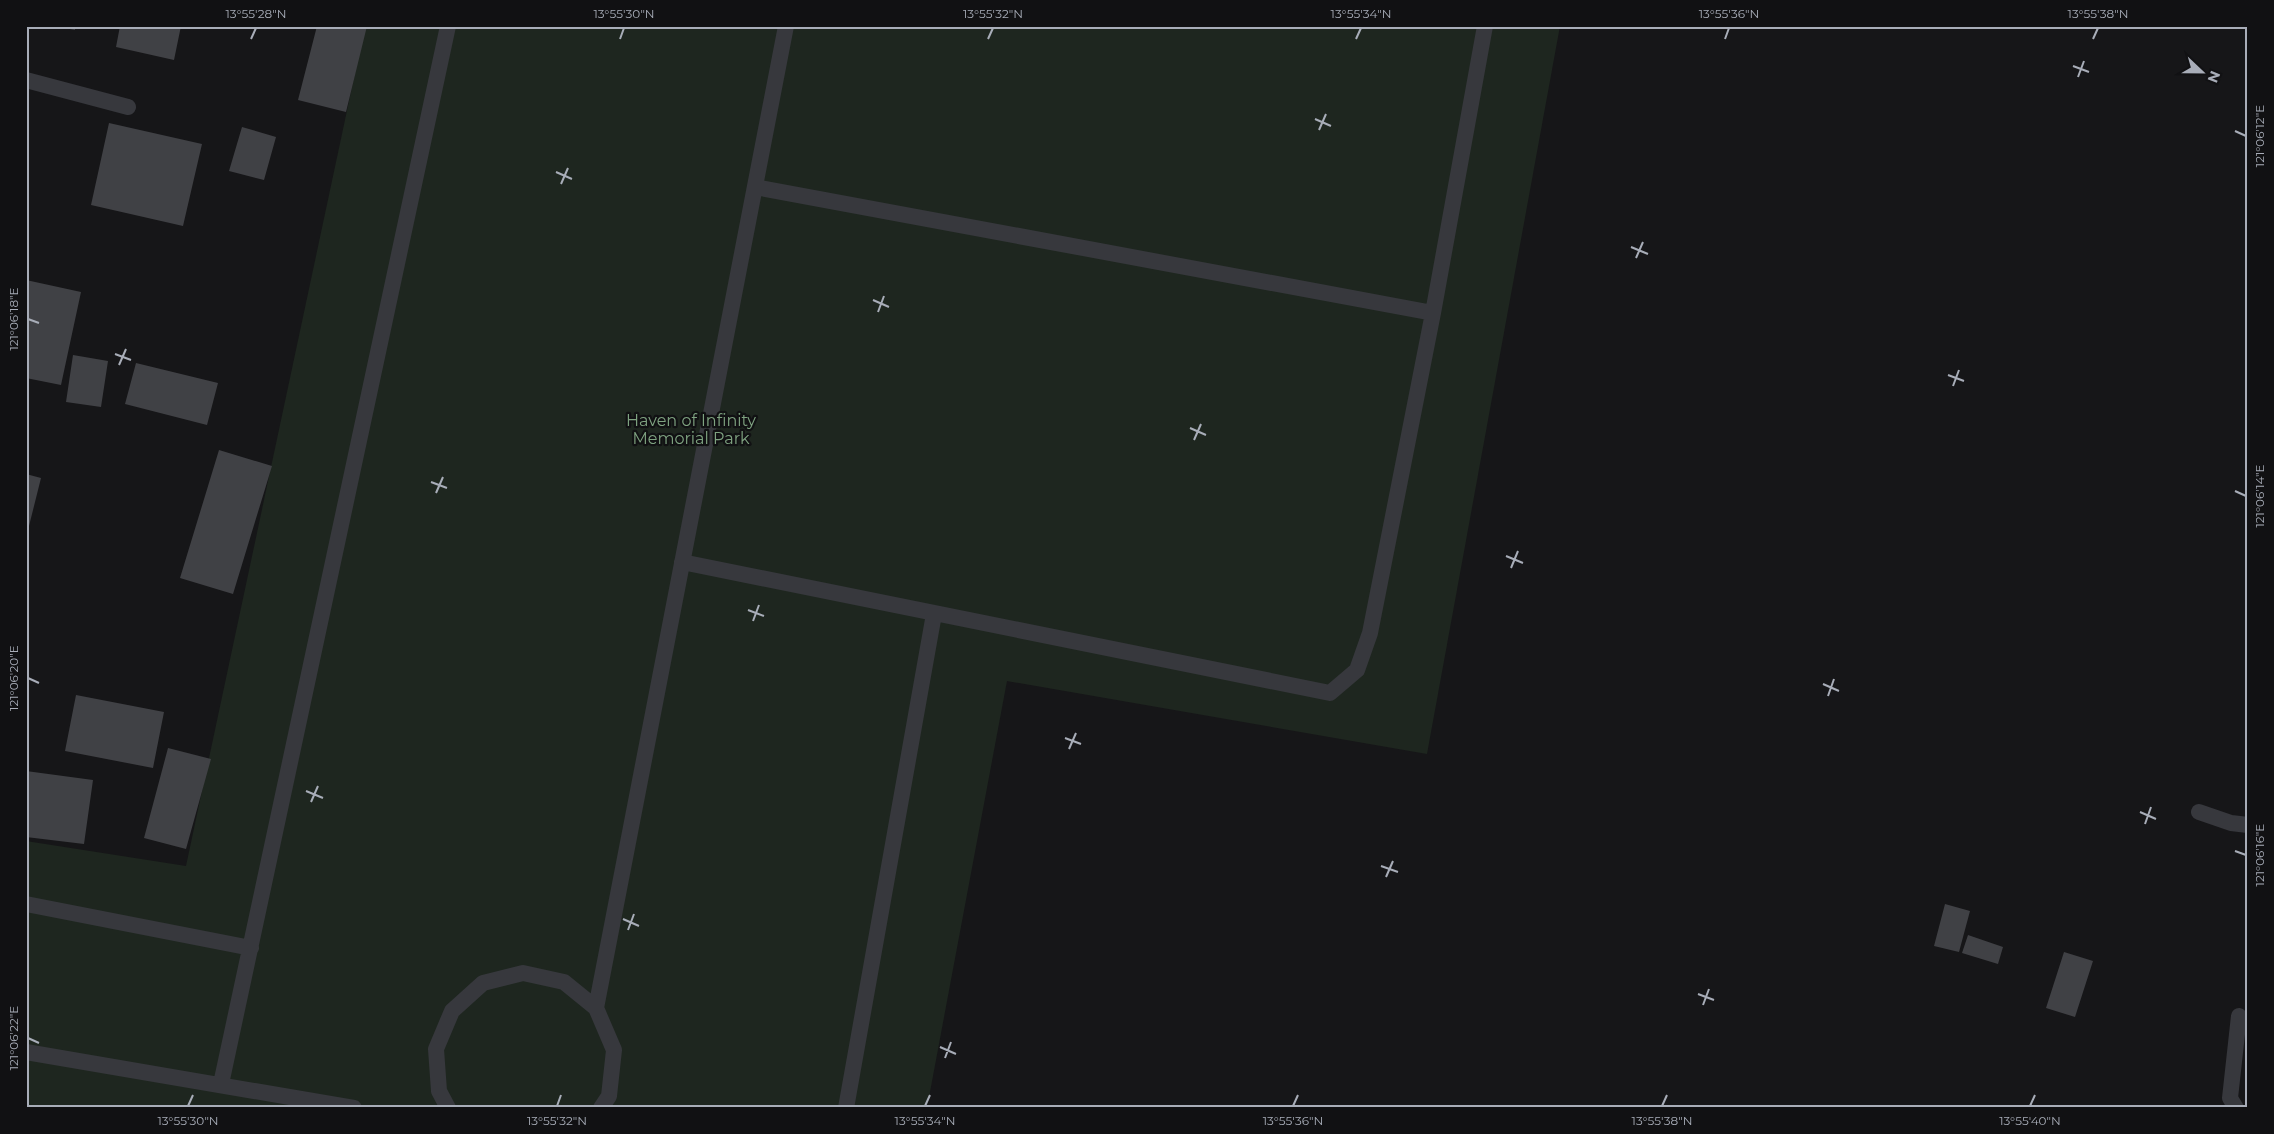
<svg xmlns="http://www.w3.org/2000/svg" width="2274" height="1134" font-family="Montserrat,sans-serif">
	<style>
		.green { fill: #1e261f }
		.building { fill: #404145 }
		.lines { fill: none; stroke-linecap: round; stroke-linejoin: round }
		.service { stroke: #37383d; stroke-width: 16 }
		.ticks { fill: none; stroke: #a8adb8; stroke-width: 2 }
		.labels { text-anchor: middle; dominant-baseline: central; stroke-width: 4.5; stroke-linejoin: round; paint-order: stroke }
		.park-label { font-size: 16px; fill: #7fa381; stroke: #111113 }
		.neatline { fill: none; stroke: #a8adb8; stroke-width: 2 }
		.ticks-label { font-size: 12px; text-anchor: middle; fill: #a8adb8 }
	</style>
	<rect width="100%" height="100%" fill="#161618"/>
	<!-- green -->
	<path class="green" d="M365,26h1195l-133,728 -420,-73 -80,427h-901v-267l160,25z"/>
	<!-- building -->
	<path class="building" d="M54,26h21v4z
		M120,26h61l-7,34 -58,-13z
		M317,26h50l-21,86 -48,-12z
		M109,123l93,21 -19,82 -92,-21z
		M242,127l34,10 -12,43 -35,-9z
		M26,280l55,12 -20,93 -35,-7z
		M73,355l35,6 -7,46 -35,-5z
		M136,363l82,20 -11,42 -82,-21z
		M219,450l53,16 -39,128 -53,-16z
		M26,474l15,4 -14,56h-1z
		M76,695l88,17 -11,56 -88,-17z
		M168,748l43,11 -25,90 -42,-11z
		M26,771l67,9 -9,64 -58,-7z
		M1945,904l25,7 -11,41 -25,-6z
		M1968,935l35,12 -5,17 -36,-11z
		M2064,952l29,9 -18,56 -29,-9z"/>
	<g class="lines">
		<!-- service -->
		<path class="service" d="M26,80l102,27
			M755,187l678,126
			M682,562l648,131 27,-23 13,-37 63,-320 52,-287
			M2199,812l32,11 17,2
			M26,904l225,44
			M596,1008l190,-982
			M26,1052l328,56
			M221,1084l227,-1058
			M448,1108l-9,-17 -3,-42 16,-38 31,-28 40,-10 41,9 32,26 18,42 -5,46 -8,12
			M846,1108l88,-494
			M2236,1108l-6,-10 9,-82"/>
	</g>
	<!-- ticks -->
	<path class="ticks" d="M251,39l5,-11M620,39l4,-11M988,39l5,-11M1356,39l5,-11M1725,39l4,-11M2093,39l5,-11M2073,66l16,6M2078,77l6,-16M1315,119l16,7M1319,130l7,-16M2235,131l11,5M556,172l16,7M561,184l7,-16M1631,247l17,7M1636,258l7,-16M873,300l16,7M878,312l6,-16M28,319l11,4M115,354l16,6M119,365l7,-16M1948,375l16,6M1953,386l6,-16M1190,428l16,7M1194,440l7,-16M431,482l16,6M2235,491l11,5M436,493l7,-16M1506,556l17,7M1511,568l7,-17M748,610l16,6M753,621l6,-16M28,678l11,5M1823,684l16,7M1828,696l6,-17M1065,738l16,6M1069,749l7,-16M306,791l17,7M311,802l7,-16M2140,812l16,7M2145,824l6,-17M2235,851l11,4M1381,866l17,6M1386,877l7,-16M623,919l16,7M628,930l6,-16M1698,994l16,6M1703,1005l6,-16M28,1038l11,5M940,1047l16,7M945,1058l6,-16M188,1106l5,-11M557,1106l4,-11M925,1106l5,-11M1293,1106l5,-11M1662,1106l5,-11M2030,1106l5,-11"/>
	<g class="labels">
		<!-- park labels -->
		<g class="park-label">
			<text x="691" y="420">Haven of Infinity<tspan x="691" dy="18">Memorial Park</tspan></text>
		</g>
	</g>
	<!-- border -->
	<rect width="2274" height="1134" fill="none" stroke="#111113" stroke-width="55"/>
	<!-- north arrow -->
	<g transform="translate(2202 72) rotate(112)" stroke="#111113" stroke-width="4" paint-order="stroke">
	<path d="M0-4L9 19L0 12L-9 19Z" fill="#a8adb8"/>
	<text y="-8" font-size="14" font-weight="bold" text-anchor="middle" fill="#a8adb8">N</text>
	</g>
	<rect x="28" y="28" width="2218" height="1078" class="neatline"/>
	<g class="ticks-label">
		<text x="256" y="18">13°55'28"N</text>
		<text x="624" y="18">13°55'30"N</text>
		<text x="993" y="18">13°55'32"N</text>
		<text x="1361" y="18">13°55'34"N</text>
		<text x="1729" y="18">13°55'36"N</text>
		<text x="2098" y="18">13°55'38"N</text>
		<text transform="translate(2260 136) rotate(-90)" y="4">121°06'12"E</text>
		<text transform="translate(14 319) rotate(-90)" y="4">121°06'18"E</text>
		<text transform="translate(2260 496) rotate(-90)" y="4">121°06'14"E</text>
		<text transform="translate(14 678) rotate(-90)" y="4">121°06'20"E</text>
		<text transform="translate(2260 855) rotate(-90)" y="4">121°06'16"E</text>
		<text transform="translate(14 1038) rotate(-90)" y="4">121°06'22"E</text>
		<text x="188" y="1125">13°55'30"N</text>
		<text x="557" y="1125">13°55'32"N</text>
		<text x="925" y="1125">13°55'34"N</text>
		<text x="1293" y="1125">13°55'36"N</text>
		<text x="1662" y="1125">13°55'38"N</text>
		<text x="2030" y="1125">13°55'40"N</text>
	</g>
</svg>
